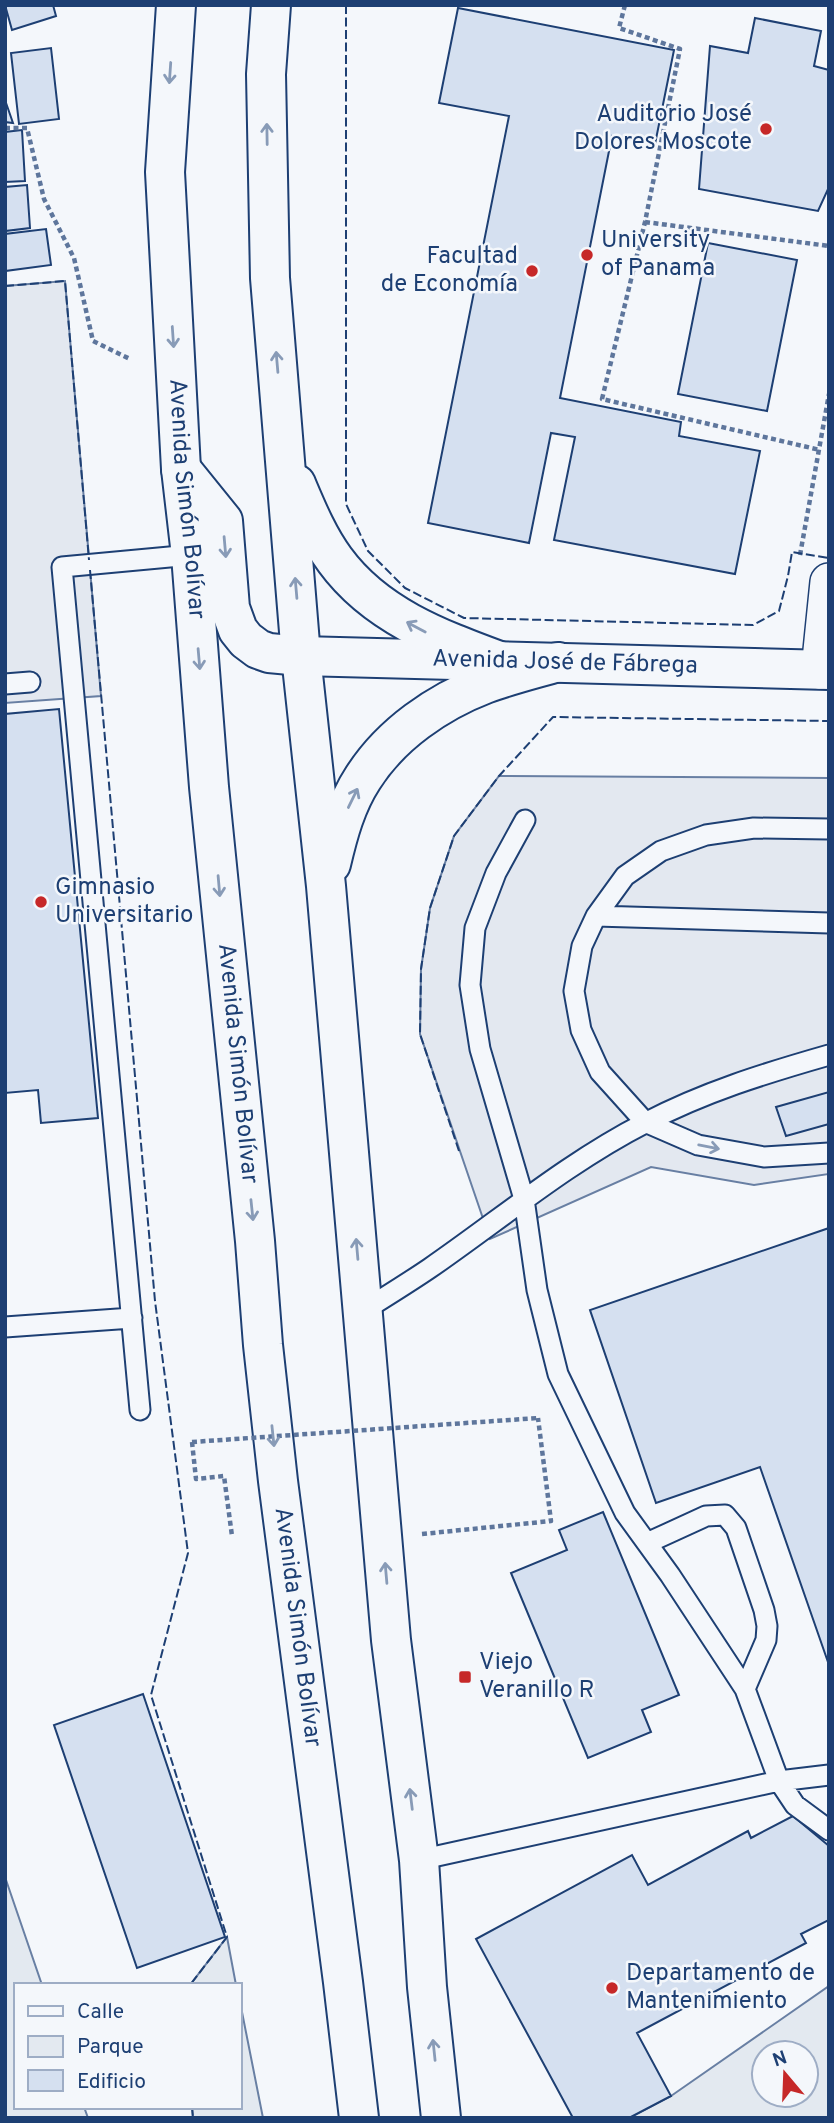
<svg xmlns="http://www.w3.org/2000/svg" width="834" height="2123" font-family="Overpass,sans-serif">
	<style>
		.green { fill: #e3e9f0; stroke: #687fa3; stroke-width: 2; fill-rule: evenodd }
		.parking { fill: #e3e8f0; stroke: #687fa3; stroke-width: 2 }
		.building { fill: #d5e0f0; stroke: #1d3f73; stroke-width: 2 }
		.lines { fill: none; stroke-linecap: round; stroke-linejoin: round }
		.service-casing { stroke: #1d3f73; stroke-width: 23 }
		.minor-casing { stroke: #1d3f73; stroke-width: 40 }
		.tertiary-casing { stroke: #1d3f73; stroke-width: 42 }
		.primary-casing { stroke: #1d3f73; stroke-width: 42 }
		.path { stroke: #5e769c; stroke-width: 4.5; stroke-dasharray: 5 3.5; stroke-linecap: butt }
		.service { stroke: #f4f7fb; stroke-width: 19 }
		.minor { stroke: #f4f7fb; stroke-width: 37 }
		.tertiary { stroke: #f4f7fb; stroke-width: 38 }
		.primary { stroke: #f4f7fb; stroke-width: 38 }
		.path-bridge { stroke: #5e769c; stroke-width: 4.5; stroke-dasharray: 5 3.5; stroke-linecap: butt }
		.fence { stroke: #1d3f73; stroke-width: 2; stroke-dasharray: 9 3.5; stroke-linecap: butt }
		.oneway { stroke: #889bb7 }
		.poi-dot { fill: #c62828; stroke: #f4f7fb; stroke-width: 2.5 }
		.labels { text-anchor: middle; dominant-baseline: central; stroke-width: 5; stroke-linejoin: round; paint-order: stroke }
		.poi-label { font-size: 24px; fill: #1d3f73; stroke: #f4f7fb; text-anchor: start }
		.street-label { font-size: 24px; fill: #1d3f73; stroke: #f4f7fb }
	</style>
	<rect width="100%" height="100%" fill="#f4f7fb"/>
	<!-- green -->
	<path class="green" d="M5,1877l37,108h-26v122h68l4,11h-83z
		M227,1937l9,48h-46z
		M829,1986v132h-200l42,-22zM764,2053h42v42h-42z
		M240,2002l23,116h-70l-1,-11h48z"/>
	<!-- parking -->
	<path class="parking" d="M65,281l36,415 -96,7v-417z
		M499,776l330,2v396l-75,11 -103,-18 -161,72 -70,-205 1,-65 9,-61 24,-72z"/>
	<!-- building -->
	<path class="building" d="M5,5h48l3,11 -44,14z
		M458,8l216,42 -19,94 -43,-8 -52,262 121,24 -2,14 81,15 -25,123 -181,-34 21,-103 -24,-4 -22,110 -101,-20 81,-407 -70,-13z
		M755,18l66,13 -7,35 15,4v117l-11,24 -119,-22 11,-143 38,7z
		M51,48l8,71 -40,5 -8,-71z
		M5,100l8,23 -8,-1z
		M22,130l3,51 -20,1v-50z
		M27,185l3,43 -25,3v-44z
		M46,229l5,36 -46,6v-37z
		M708,243l89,17 -30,151 -89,-17z
		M59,709l39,409 -57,5 -3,-33 -33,3v-379z
		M829,1092v32l-43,12 -10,-29z
		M829,1228v437l-69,-198 -104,36 -66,-193z
		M603,1512l76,183 -37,15 9,22 -63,26 -77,-185 56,-23 -8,-20z
		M143,1694l82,243 -88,31 -83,-243z
		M793,1816l36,30v74l-28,14 5,9 -169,90 34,63 -42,22h-56l-97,-179 156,-84 16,30 100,-54 3,7z"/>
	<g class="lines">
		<defs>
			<path id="service" d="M5,684l25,-2
				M525,820l-29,53 -21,55 -5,57 10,64 44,150 13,91 21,84 67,139 45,62 75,114 34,92 16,24 34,25
				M829,829l-75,-1 -48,7 -45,16 -36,25 -29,40 -14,30 -8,45 7,39 19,42 45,50 53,23 66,12 65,-4
				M596,916l233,7
				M363,1311c22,-14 45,-28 67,-43 71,-49 137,-105 215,-145 59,-31 121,-50 184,-68
				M5,1327l127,-9
				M140,1410l-78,-843 129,-12
				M647,1543l59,-27 19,-1 11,13 28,82 3,16 -1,14 -21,49
				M419,1860l360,-79 50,-6"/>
			<path id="minor" d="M820,670l9,-88"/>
			<g id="tertiary">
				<path id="s1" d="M301,656l528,14"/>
			</g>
			<g id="primary">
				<path id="s2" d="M176,5l-11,167 16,297 10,86 18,232 46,454 8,104 15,136 65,501 16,136"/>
				<path d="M271,5l-5,69 4,204 31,378 25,230 65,754 28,220 8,127 14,131"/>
				<path d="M181,469l42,52 7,87 8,22 8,10 12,9 11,4 32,3"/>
				<path d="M296,484c11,26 22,53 39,76 41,56 105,79 167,102"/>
				<path d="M331,864c7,-30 15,-60 32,-86 28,-44 75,-76 122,-94 24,-9 49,-15 73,-22"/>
			</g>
		</defs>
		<!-- service casing -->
		<use href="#service" class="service-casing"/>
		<!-- minor casing -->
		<use href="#minor" class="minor-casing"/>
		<!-- tertiary casing -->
		<use href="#tertiary" class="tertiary-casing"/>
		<!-- primary casing -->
		<use href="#primary" class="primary-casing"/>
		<!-- path -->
		<path class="path" d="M625,5l-6,23 61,21 -35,173 -43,177 218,51
			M5,128h22l17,71 30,59 19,83 37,18
			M645,222l184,24
			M800,555l29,-161
			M192,1442l4,37 28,-3 8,60
			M422,1534l129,-13 -13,-103"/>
		<!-- service -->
		<use href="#service" class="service"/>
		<!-- minor -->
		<use href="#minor" class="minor"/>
		<!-- tertiary -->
		<use href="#tertiary" class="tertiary"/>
		<!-- primary -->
		<use href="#primary" class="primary"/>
		<!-- path-bridge -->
		<path class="path-bridge" d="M192,1442l346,-24"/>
		<!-- fence -->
		<path class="fence" d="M346,5v499l22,47 37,37 59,30 289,7 26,-14 9,-35 4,-24 37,6
			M5,286l60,-5 24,279
			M90,570l65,731 33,252 -37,142 76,242 -37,48
			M459,1151l-39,-117 1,-65 9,-61 24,-72 45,-60 54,-59 276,4
			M192,2107l1,11"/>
	</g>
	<!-- one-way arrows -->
	<defs><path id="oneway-shaft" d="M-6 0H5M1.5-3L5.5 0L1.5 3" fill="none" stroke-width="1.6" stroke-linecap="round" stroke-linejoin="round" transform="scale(1.75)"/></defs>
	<g class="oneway">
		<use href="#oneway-shaft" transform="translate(170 73) rotate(94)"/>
		<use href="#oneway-shaft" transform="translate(267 134) rotate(-91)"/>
		<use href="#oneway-shaft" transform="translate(173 337) rotate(86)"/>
		<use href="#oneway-shaft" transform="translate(277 362) rotate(-95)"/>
		<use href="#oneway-shaft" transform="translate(225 547) rotate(85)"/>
		<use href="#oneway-shaft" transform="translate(296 588) rotate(-95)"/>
		<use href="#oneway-shaft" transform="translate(416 627) rotate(-152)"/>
		<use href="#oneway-shaft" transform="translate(199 659) rotate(85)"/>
		<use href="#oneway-shaft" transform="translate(353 798) rotate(-64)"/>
		<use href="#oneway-shaft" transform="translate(219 886) rotate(85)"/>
		<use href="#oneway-shaft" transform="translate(709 1147) rotate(11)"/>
		<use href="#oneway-shaft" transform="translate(252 1210) rotate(84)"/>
		<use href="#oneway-shaft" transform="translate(357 1249) rotate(-95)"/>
		<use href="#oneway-shaft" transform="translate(273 1436) rotate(84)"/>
		<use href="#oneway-shaft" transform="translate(386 1573) rotate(-95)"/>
		<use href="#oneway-shaft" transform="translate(411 1799) rotate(-97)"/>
		<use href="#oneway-shaft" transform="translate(434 2050) rotate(-96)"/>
	</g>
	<!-- markers -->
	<g class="poi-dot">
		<circle cx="766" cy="129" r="7"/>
		<circle cx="587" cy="255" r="7"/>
		<circle cx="532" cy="271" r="7"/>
		<circle cx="41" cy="902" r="7"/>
		<rect x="458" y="1670" width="14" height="14" rx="3.5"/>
		<circle cx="612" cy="1988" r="7"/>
	</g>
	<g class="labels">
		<!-- poi labels -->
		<g class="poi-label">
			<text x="752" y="115" text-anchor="end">Auditorio José<tspan x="752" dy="28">Dolores Moscote</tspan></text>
			<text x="601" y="241">University<tspan x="601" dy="28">of Panama</tspan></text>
			<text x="518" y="257" text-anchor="end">Facultad<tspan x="518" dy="28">de Economía</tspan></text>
			<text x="55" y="888">Gimnasio<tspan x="55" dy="28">Universitario</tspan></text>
			<text x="479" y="1663">Viejo<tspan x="479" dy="28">Veranillo R</tspan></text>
			<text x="626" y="1974">Departamento de<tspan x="626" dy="28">Mantenimiento</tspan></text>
		</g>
		<!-- street labels -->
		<g class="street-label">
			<text stroke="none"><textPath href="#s2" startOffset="495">Avenida Simón Bolívar</textPath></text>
			<text stroke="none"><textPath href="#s1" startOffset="264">Avenida José de Fábrega</textPath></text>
			<text stroke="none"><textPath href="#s2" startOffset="1062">Avenida Simón Bolívar</textPath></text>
			<text stroke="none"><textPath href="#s2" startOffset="1629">Avenida Simón Bolívar</textPath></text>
		</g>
	</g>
	<!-- border -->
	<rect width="834" height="2123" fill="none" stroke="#1d3f73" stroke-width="14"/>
	<!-- legend -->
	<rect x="14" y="1983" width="228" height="126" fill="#f4f7fb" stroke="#9eadc5" stroke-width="2"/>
	<rect x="28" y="2006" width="35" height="10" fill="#f4f7fb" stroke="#9eadc5" stroke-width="2"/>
	<text x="77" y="2018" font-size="21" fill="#1d3f73">Calle</text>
	<rect x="28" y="2036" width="35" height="21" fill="#e3e9f0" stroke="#9eadc5" stroke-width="2"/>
	<text x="77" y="2053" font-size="21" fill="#1d3f73">Parque</text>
	<rect x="28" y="2070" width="35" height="21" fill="#d5e0f0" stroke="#9eadc5" stroke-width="2"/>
	<text x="77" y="2088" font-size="21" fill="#1d3f73">Edificio</text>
	<!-- north arrow -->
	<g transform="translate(785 2074) rotate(341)"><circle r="33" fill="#f4f7fb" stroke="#9eadc5" stroke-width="2"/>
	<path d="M0-5L12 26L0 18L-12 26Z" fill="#c62828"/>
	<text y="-10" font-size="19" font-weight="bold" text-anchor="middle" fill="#1d3f73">N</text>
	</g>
</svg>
